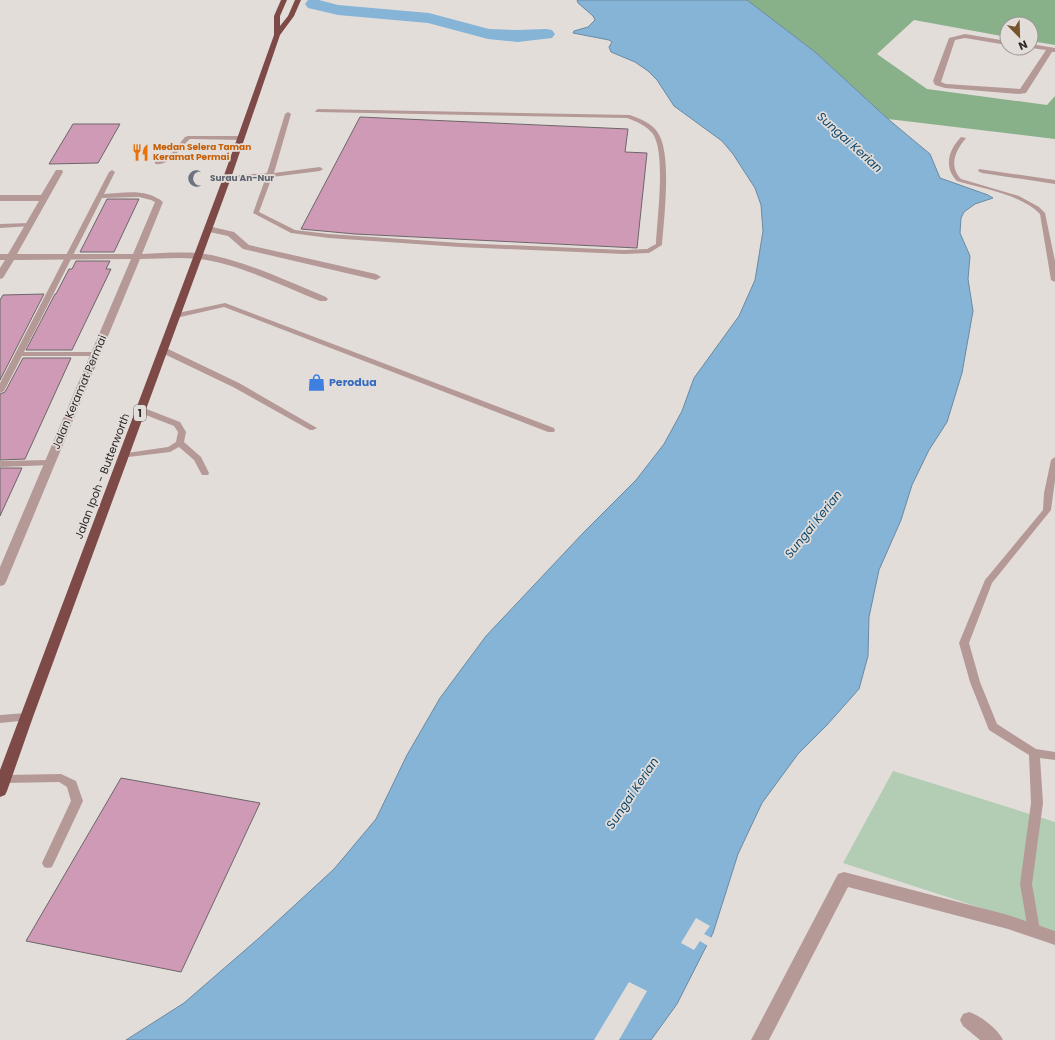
<svg xmlns="http://www.w3.org/2000/svg" width="1055" height="1040" font-family="Poppins,sans-serif">
	<style>
		.green { fill: #b2cdb4 }
		.forest { fill: #88b18a }
		.water { fill: #85b4d7; stroke: #6a8aa2 }
		.pier { fill: #e3ddda }
		.lines { fill: none; stroke-linecap: round; stroke-linejoin: round }
		.river { fill: #85b4d7; fill-rule: evenodd }
		.building { fill: #ce9ab5; stroke: #6c6669 }
		.lane { fill: #b49997; fill-rule: evenodd }
		.street { fill: #b49997; fill-rule: evenodd }
		.highway { fill: #7e4a47; fill-rule: evenodd }
		.labels { text-anchor: middle; dominant-baseline: central; stroke-width: 3.5; stroke-linejoin: round; paint-order: stroke }
		.far-food-label { font-size: 9px; font-weight: bold; fill: #c56008; stroke: #e3ddda; text-anchor: start }
		.far-worship-label { font-size: 9px; font-weight: bold; fill: #5b616d; stroke: #e3ddda; text-anchor: start }
		.shield { fill: #e3ddda; stroke: #635f5d; stroke-width: 1 }
		.shield-label { font-size: 10px; font-weight: bold; fill: #2c2928 }
		.shop-label { font-size: 11px; font-weight: bold; fill: #366cbe; stroke: #e3ddda; text-anchor: start }
		.street-label { font-size: 11px; fill: #2c2928; stroke: #e3ddda }
		.water-label { font-size: 12px; font-style: italic; fill: #0d476a; stroke: #e3ddda }
	</style>
	<rect width="100%" height="100%" fill="#e3ddda"/>
	<!-- green -->
	<path class="green" d="M893,771l162,51v110l-212,-69z"/>
	<!-- forest -->
	<path class="forest" d="M747,0h308v45l-24,-4v-17h-24v13l-93,-17 -37,34 50,35 120,16 8,-9v43l-167,-20 -73,-67z"/>
	<!-- water -->
	<path class="water" d="M577,0h170l68,52 73,67 42,35 10,24 48,17 5,3 -18,6 -11,8 -3,6 -1,15 10,23 -2,23 5,32 -11,62 -15,49 -18,28 -17,35 -11,35 -22,50 -10,47 -1,39 -9,33 -32,36 -29,29 -36,49 -24,51 -25,79 -36,71 -26,36h-525l58,-37 75,-65 75,-69 42,-50 31,-64 33,-57 46,-62 98,-104 52,-52 28,-36 18,-33 12,-33 45,-62 16,-36 8,-49 -2,-26 -6,-17 -22,-34 -11,-13 -48,-35 -17,-26 -9,-9 -13,-9 -24,-10 -2,-5 3,-5 -3,-2 -36,-7 1,-2 14,-4 7,-7 -2,-4 -15,-13z"/>
	<!-- pier -->
	<path class="pier" d="M696,918l14,8 -6,8 8,4 -4,8 -8,-5 -6,9 -13,-7z
		M629,982l18,9 -28,49h-25z"/>
	<g class="lines">
		<!-- river -->
		<path class="river" d="M308,0h11l19,5 91,8 60,16 29,1 28,-1 6,1 3,4 -3,4 -34,4 -30,-3 -60,-16 -90,-8 -30,-7 -3,-4z"/>
	</g>
	<!-- building -->
	<path class="building" d="M360,117l268,12 -3,23 22,1 -10,95 -282,-14 -54,-5z
		M73,124h47l-22,39 -49,1z
		M107,199h32l-25,53h-34z
		M76,261h34l-4,8h5l-39,81h-46l29,-56h1l13,-25h3z
		M44,294l-44,86v-80l3,-5z
		M23,358h48l-46,101 -25,1v-66l5,-2z
		M0,468h22l-22,48z
		M121,778l139,25 -79,169 -155,-31z"/>
	<g class="lines">
		<!-- lane -->
		<path class="lane" d="M318,109l312,6c10,4 22,8 28,18 14,20 6,86 4,112l-13,8 -25,1 -164,-7 -131,-9 -38,-5 -38,-20 13,-36 -39,3 -3,-2 3,-2 40,-3 18,-59 3,-2 3,2 -17,59 46,-6 3,2 -3,2 -48,6 -13,35 36,18 34,4 131,9 164,7 23,-1 9,-5c1,-25 10,-90 -3,-110 -6,-8 -17,-13 -26,-16l-311,-6 -1,-1z
			M188,136h53l3,2 -3,2 -51,-1c-10,8 -19,27 -35,25v-2l17,-9 13,-16z
			M961,137l5,1c-10,12 -18,27 -5,41l58,17 20,11 6,6 10,48v21l-4,-2 -11,-66c-20,-20 -56,-25 -83,-33 -14,-14 -8,-32 4,-44z
			M112,170l3,2 -11,22c18,-1 44,-6 58,8l-3,2 -8,-4 -12,-3 -37,1 -78,154h71l4,2 -4,2h-73l-18,35 -4,2v-10l109,-211z
			M29,223l3,2 -1,1 -31,2v-4z
			M225,303l329,125 1,2 -1,2h-6l-324,-125 -48,11 -4,-2 1,-2z
			M160,348h6l73,35 78,45 -4,2h-3l-77,-43 -73,-35z
			M138,408h6l36,14 6,10 -2,10 17,15 8,16 -1,2h-6l-8,-15 -15,-13 -9,5 -50,6 -1,-2 1,-2 48,-7 8,-5 2,-10 -4,-6 -36,-14 -1,-2z
			M1055,457v23l-4,30 -59,73 -23,60 11,39 17,42 39,25 19,3v8l-15,-2 3,45 -11,81 8,46 -2,4 -4,1 -4,-1 -2,-4 -8,-46 11,-81 -2,-48 -40,-25 -19,-48 -11,-39 26,-63 58,-70 1,-17 7,-33z
			M49,460l4,3 -1,2 -52,2v-6z
			M26,713l4,1 1,3 -1,3 -30,3v-8z
			M61,774l15,7 7,20 -31,66 -4,1 -4,-1 -2,-4 29,-62 -4,-14 -8,-5 -55,1 -4,-1v-6l4,-1z"/>
		<!-- street -->
		<path class="street" d="M965,34l42,7v4l-42,-7 -10,2 -14,42 5,2 74,5 26,-39 -15,-2v-4l24,4v4h-3l-26,41 -7,1 -74,-6 -10,-3 -2,-4 16,-43z
			M979,169l76,11v4l-73,-11 -4,-2z
			M56,170h6l1,2 -46,82h116l22,-52 4,-3 4,3 -21,52c18,-1 37,-2 56,-1 39,4 91,29 128,44l2,2 -2,2h-6c-36,-14 -85,-39 -122,-42 -19,-2 -39,0 -58,0l-134,323 -2,3 -4,1v-19l131,-308 -117,1 -11,18 -3,1v-11l5,-8h-5v-6h8l31,-53h-39v-6h41z
			M208,226l26,6 15,13 127,29 5,3 -5,3 -133,-31 -15,-13 -23,-5 -1,-2 1,-2z
			M844,872l164,43 47,16v14l-47,-16 -160,-42 -79,153h-18l87,-166z
			M969,1012c12,4 29,17 34,28h-23l-17,-14 -3,-6 3,-6z"/>
		<!-- highway -->
		<path class="highway" d="M281,0h6l-7,16v10l8,-10 7,-16h6l-7,16 -14,19 -49,143 -198,539 -26,74 -2,4 -5,2v-27l223,-592 51,-143v-19z"/>
	</g>
	<!-- icons -->
	<defs>
		<symbol id="restaurant-bare" viewBox="-9 -9 18 18"><path d="M-5-6h1v4h1v-4h1v4h1v-4h1v5L-1.5 .5V6h-2V.5L-5-1ZM5-6V6H3V1.5H1.5Q1.5-4 5-6Z" fill="#e8710a" stroke="#e3ddda" stroke-width="2.5" paint-order="stroke"/></symbol>
		<symbol id="mosque-bare" viewBox="-9 -9 18 18"><path d="M3.5-4.9A6 6 0 1 0 3.5 4.9A5 5 0 1 1 3.5-4.9Z" fill="#6b7280" stroke="#e3ddda" stroke-width="2.5" paint-order="stroke"/></symbol>
		<symbol id="shop-bare" viewBox="-9 -9 18 18"><path d="M-5-2.5h2.3a2.7 3.5 0 0 1 5.4 0H5L5.5 6h-11ZM-1.5-2.5h3a1.5 2.3 0 0 0-3 0Z" fill="#3f7fe0" stroke="#e3ddda" stroke-width="2.5" paint-order="stroke"/></symbol>
	</defs>
	<g fill-rule="evenodd">
		<use href="#restaurant-bare" x="128" y="140" width="25" height="25"/>
		<use href="#mosque-bare" x="184" y="166" width="25" height="25"/>
		<use href="#shop-bare" x="304" y="370" width="25" height="25"/>
	</g>
	<g class="labels">
		<!-- far-food labels -->
		<g class="far-food-label">
			<text x="153" y="147">Medan Selera Taman<tspan x="153" dy="10">Keramat Permai</tspan></text>
		</g>
		<!-- far-worship labels -->
		<g class="far-worship-label">
			<text x="210" y="178">Surau An-Nur</text>
		</g>
		<!-- shield labels -->
		<rect class="shield" x="134" y="405" width="12" height="16" rx="3"/>
		<g class="shield-label">
			<text x="140" y="413">1</text>
		</g>
		<!-- shop labels -->
		<g class="shop-label">
			<text x="329" y="382">Perodua</text>
		</g>
		<!-- street labels -->
		<g class="street-label">
			<text transform="translate(79 392) rotate(-67)">Jalan Keramat Permai</text>
			<text transform="translate(102 476) rotate(-69)">Jalan Ipoh - Butterworth</text>
		</g>
		<!-- water labels -->
		<g class="water-label">
			<text transform="translate(850 142) rotate(42)">Sungai Kerian</text>
			<text transform="translate(813 524) rotate(-51)">Sungai Kerian</text>
			<text transform="translate(632 793) rotate(-56)">Sungai Kerian</text>
		</g>
	</g>
	<!-- north arrow -->
	<g transform="translate(1019 36) rotate(157)"><circle r="19" fill="#e3ddda" stroke="#9a9593"/>
	<path d="M0-3L7 15L0 10L-7 15Z" fill="#76542c"/>
	<text y="-6" font-size="11" font-weight="bold" text-anchor="middle" fill="#2c2928">N</text>
	</g>
</svg>
